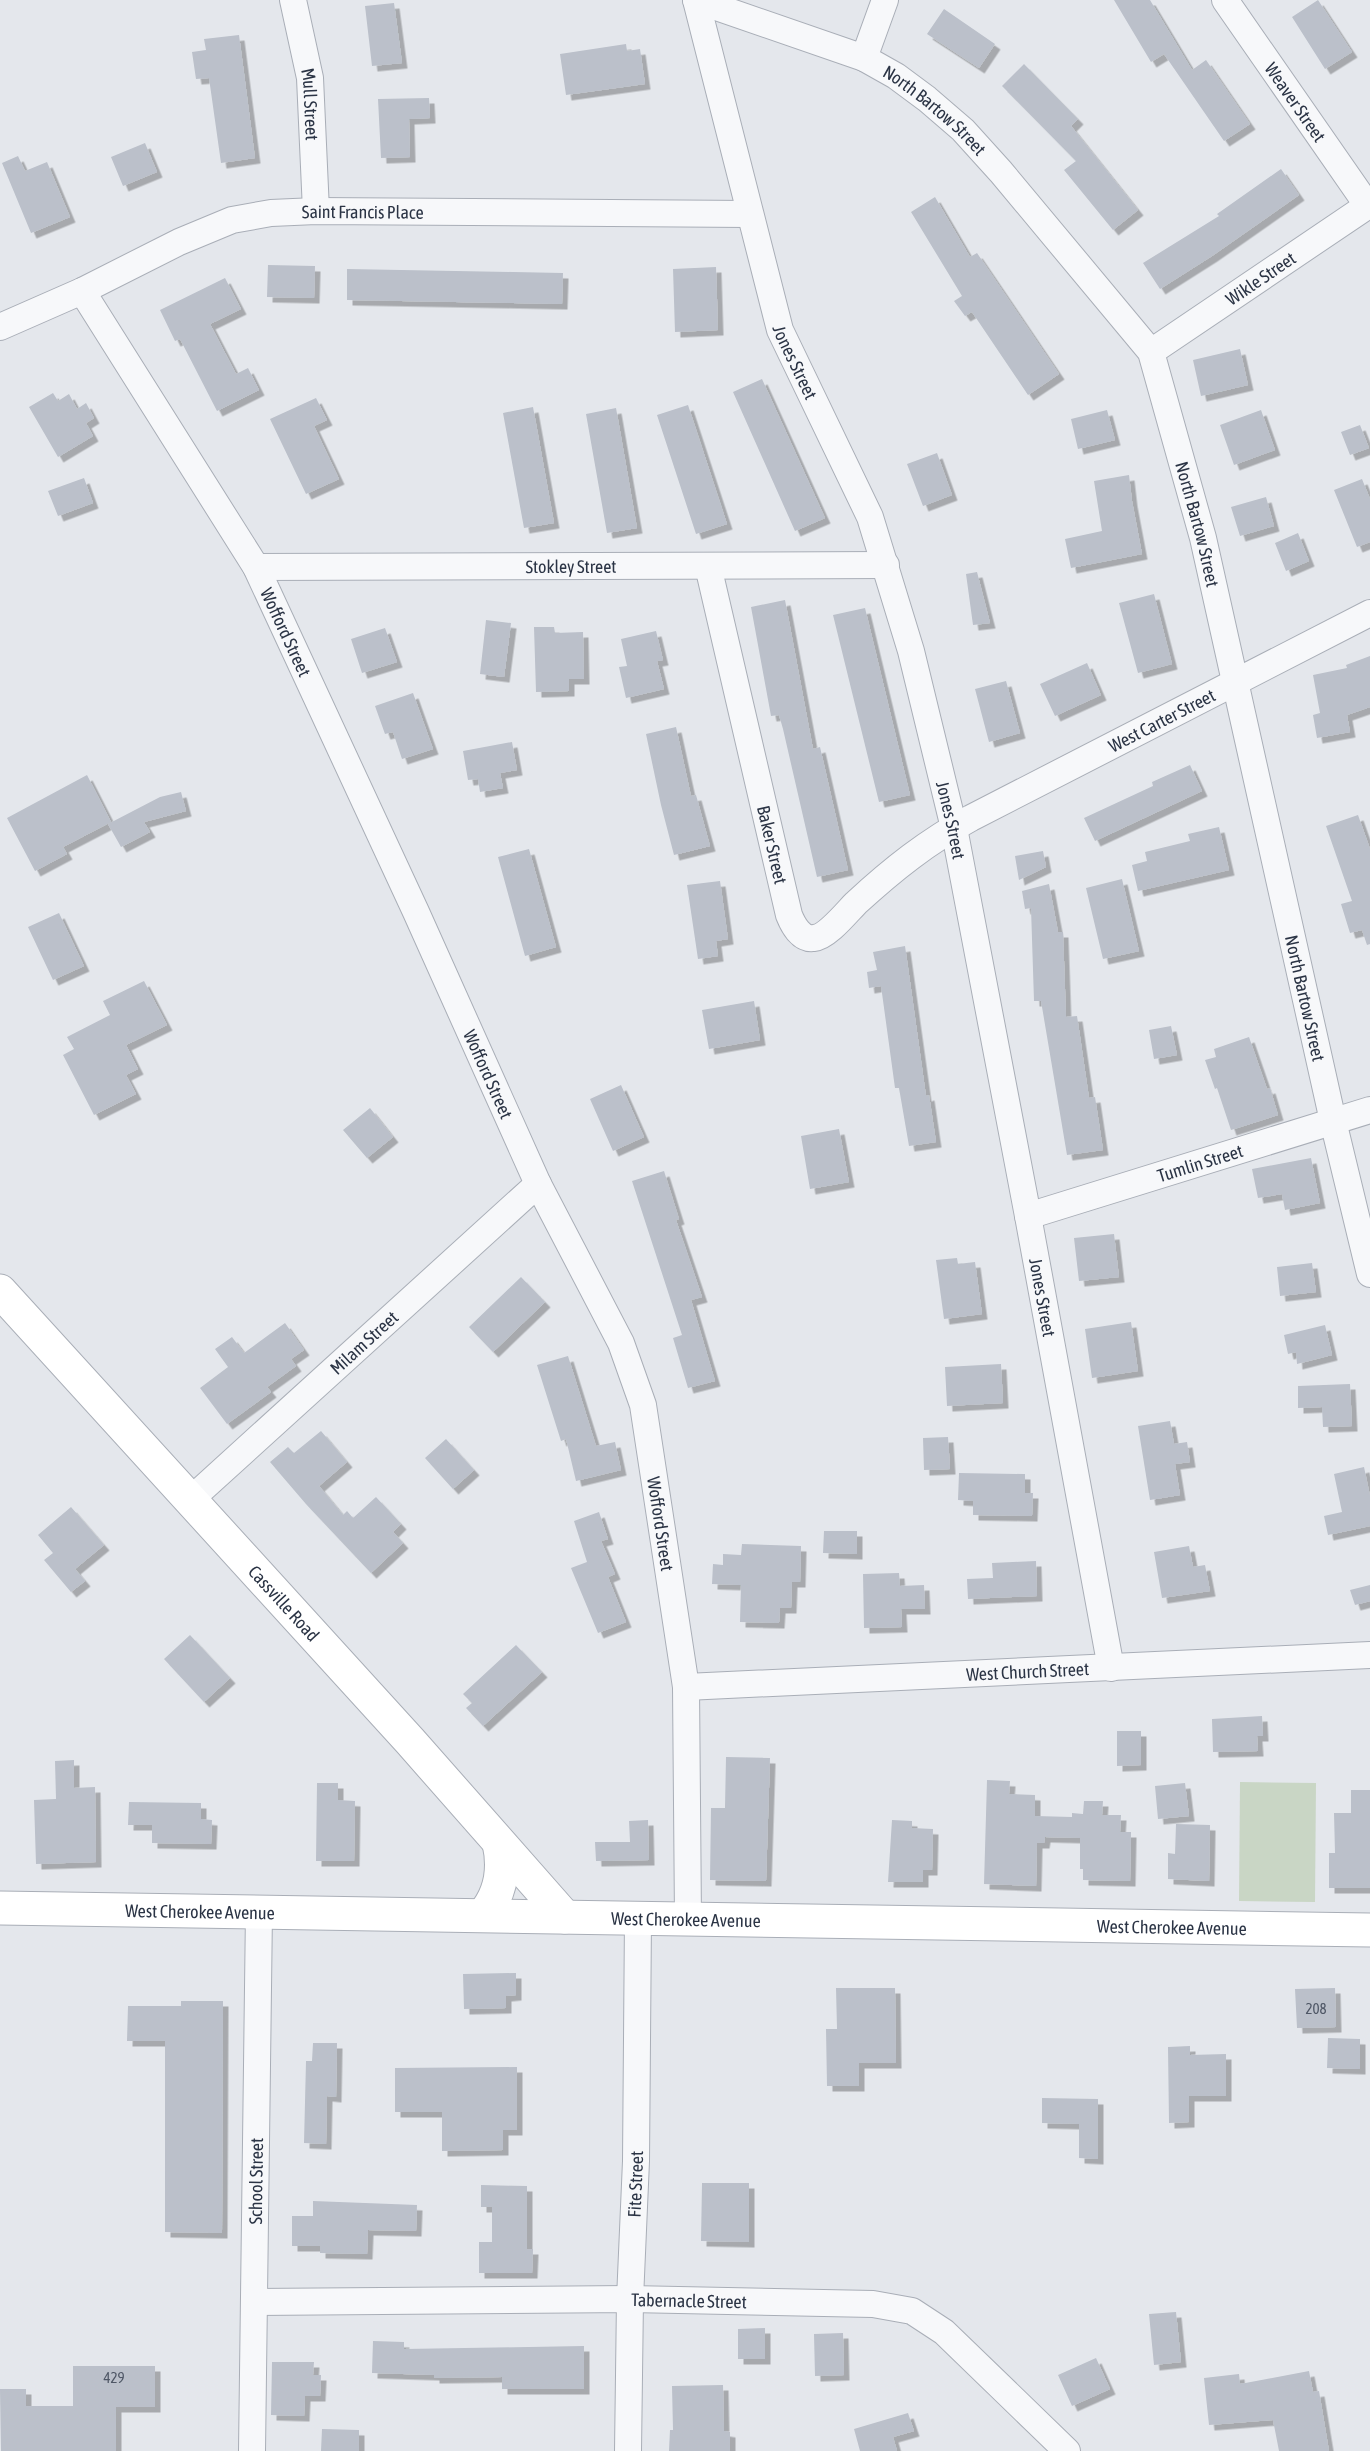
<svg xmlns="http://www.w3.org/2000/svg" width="1370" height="2451" font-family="'Asap Condensed',sans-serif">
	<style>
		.green { fill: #c9d6c5 }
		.building { fill: #bbc0ca; filter: url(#shadow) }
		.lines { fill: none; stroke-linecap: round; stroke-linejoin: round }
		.minor-casing { stroke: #a9aeb7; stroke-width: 28 }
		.secondary-casing { stroke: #a9aeb7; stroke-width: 35 }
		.minor { stroke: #f7f8fa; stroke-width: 26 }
		.secondary { stroke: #fff; stroke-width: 33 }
		.labels { text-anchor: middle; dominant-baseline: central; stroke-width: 4.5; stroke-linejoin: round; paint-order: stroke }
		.number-label { font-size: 15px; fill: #4f5766 }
		.street-label { font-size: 18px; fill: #2b3445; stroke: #f4f6f9 }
	</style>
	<defs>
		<filter id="shadow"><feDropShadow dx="5.5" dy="5.5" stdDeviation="0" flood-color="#0004"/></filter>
	</defs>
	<rect width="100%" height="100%" fill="#e4e7ec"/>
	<!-- green -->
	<path class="green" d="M1240,1782l76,1 -1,119 -76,-1z"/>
	<!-- building -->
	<path class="building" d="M1114,0h36l42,70 14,-10 44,64 -26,17 -60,-87 -13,8z
		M1318,0l34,52 -27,17 -33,-52z
		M394,3l8,60 -30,3 -7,-60z
		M944,9l51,35 -16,24 -52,-34z
		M239,35l16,123 -34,5 -12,-85 -13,1 -4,-27 14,-2 -2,-11z
		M626,44l1,7 13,-2 5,35 -79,11 -6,-41z
		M1024,64l54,55 -7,7 67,84 -25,20 -49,-60 12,-9 -74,-75z
		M429,98l1,20 -21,1 1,38 -29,1 -3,-59z
		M145,143l12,29 -34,14 -12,-29z
		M18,156l7,15 22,-9 23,55 -39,16 -29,-70z
		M1281,169l18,26 -87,61 -52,33 -17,-26 76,-47 -2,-2z
		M935,197l35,60 7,-4 82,121 -31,21 -56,-83 -7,4 -11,-15 8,-5 -51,-84z
		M268,265l47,1 -1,32 -47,-1z
		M716,267l2,63 -43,2 -2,-63z
		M347,269l216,4 -1,31 -215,-4z
		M225,278l16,31 -31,15 26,50 12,-6 11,22 -42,21 -37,-72 -5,2 -15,-31z
		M1240,349l8,36 -47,11 -8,-36z
		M762,379l63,139 -30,13 -62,-139z
		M53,393l5,8 11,-7 8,15 9,-6 8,15 -8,5 7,13 -35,21 -29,-50z
		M316,398l11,22 -13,6 25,53 -33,15 -36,-75z
		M688,405l39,119 -31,10 -39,-119z
		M533,407l21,116 -30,5 -21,-115z
		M616,408l21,120 -30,5 -21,-119z
		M1107,410l8,30 -37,9 -7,-30z
		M1261,410l14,40 -41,15 -14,-40z
		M1360,425l9,23 -19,7 -9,-23z
		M937,453l15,42 -29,11 -16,-42z
		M1129,475l3,26 10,53 -71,14 -6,-29 37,-8 -8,-50z
		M84,478l9,25 -35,13 -10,-25z
		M1362,479l8,20v43l-13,5 -23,-57z
		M1266,497l8,29 -34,10 -9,-29z
		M1298,533l11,28 -23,10 -11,-28z
		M977,572l13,51 -17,2 -7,-51z
		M1154,594l18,70 -34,9 -19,-70z
		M785,600l28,149 7,-2 28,123 -31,7 -34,-148 -4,-14 -8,1 -20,-109z
		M865,608l45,187 -31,7 -46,-187z
		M486,620l25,3 -7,54 -24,-3z
		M534,627h20l1,6 28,-1 1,47h-15v12l-33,1z
		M385,628l12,34 -35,11 -11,-34z
		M656,631l7,29 -6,1 7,28 -38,9 -7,-31 8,-1 -6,-27z
		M1370,656v51l-23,8 3,17 -33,6 -4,-23 7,-2 -7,-38 34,-7 -1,-3z
		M1087,663l14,32 -46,21 -15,-32z
		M1006,681l14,52 -31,9 -14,-53z
		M413,693l20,56 -31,10 -9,-27 -8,2 -10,-28z
		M676,727l15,69 5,-1 14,51 -36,9 -13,-50 -15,-71z
		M512,742l5,28 -17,3 3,15 -23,4 -2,-13 -10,1 -5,-29z
		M1190,765l12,26 -107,50 -11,-23 69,-32 -1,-4z
		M87,775l24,47 -48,25 4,7 -32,17 -28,-53z
		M181,792l5,19 -42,11 6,10 -29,15 -13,-23 52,-27z
		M1358,815l12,34v95l-3,1 -5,-15 -12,3 -9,-29 11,-3 -26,-75z
		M1219,827l10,43 -91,21 -6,-26 15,-4 -2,-9 45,-11 -2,-7z
		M529,849l27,98 -31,9 -27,-99z
		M1043,851l3,16 -27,13 -4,-24z
		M1122,879l17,72 -36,8 -17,-71z
		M720,881l8,58 -12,2 2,15 -20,3 -11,-74z
		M1049,884l9,48h5l3,85 11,-1 12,82 6,-1 8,53 -36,5 -26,-154h-7l-3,-93 -6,1 -3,-18z
		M59,913l25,53 -31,14 -25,-53z
		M905,946l21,150 3,-1 7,47 -27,4 -10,-58h-4l-14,-102 -12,2 -2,-16 10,-2 -4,-18z
		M144,981l23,44 -41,20 12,24 -12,6 10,19 -42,21 -31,-60 11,-6 -7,-12 43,-22 -7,-14z
		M754,1001l6,39 -51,9 -7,-39z
		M1171,1026l6,29 -23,4 -5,-29z
		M1249,1037l18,52 3,-1 8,27 -47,15 -14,-42 -2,1 -10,-29 11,-3 -2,-8z
		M621,1085l23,52 -31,14 -23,-52z
		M370,1108l23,29 -26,21 -24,-28z
		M839,1129l10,53 -39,7 -9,-53z
		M1311,1158l9,45 -35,7 -3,-16 -24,4 -6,-29z
		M664,1171l15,48 -3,1 26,77 -11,3 24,81 -27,7 -15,-50 9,-3 -50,-154z
		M1114,1234l5,43 -40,4 -5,-43z
		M957,1258l1,6 17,-2 7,52 -38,5 -8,-59z
		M1312,1263l4,29 -36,4 -3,-29z
		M521,1277l24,25 -52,50 -24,-25z
		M1131,1322l7,49 -46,7 -7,-49z
		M285,1323l19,27 -13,9 5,7 -29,21 4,5 -44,32 -27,-36 28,-21 -13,-18 17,-12 12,16z
		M1325,1325l7,30 -35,9 -1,-12 -8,2 -4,-19z
		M568,1356l28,90 19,-4 6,28 -45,11 -10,-42 -5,2 -24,-76z
		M1001,1364l2,39 -56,3 -2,-39z
		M1350,1384l2,42 -29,1 -1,-20 -24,1v-22z
		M1170,1421l4,23 13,-2 3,20 -15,2 5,31 -30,5 -12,-74z
		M321,1431l26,31 -28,24 24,29 4,-4 6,7 23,-21 25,27 -8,8 10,11 -32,30 -65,-69 -36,-42 18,-15 6,6z
		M948,1437l2,32 -26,1 -1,-32z
		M446,1439l28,31 -21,19 -28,-31z
		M1364,1467l6,29v30l-42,9 -4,-19 18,-4 -8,-38z
		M959,1473l66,1v19h8l-1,23 -59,-1v-14l-15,-1z
		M71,1507l33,38 -29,24 10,12 -14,11 -27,-32 9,-7 -15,-18z
		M599,1512l9,27 -7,2 14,33 -7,3 18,45 -28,11 -27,-65 16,-6 -13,-41z
		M824,1531h33v23l-34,-1z
		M742,1544l59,2 -1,36h-8l-1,26h-11l-1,15 -39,-1 1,-37 -29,-1 1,-20 10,1v-11l18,1z
		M1189,1546l4,21 12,-2 5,26 -48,7 -8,-46z
		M1036,1561l1,35 -69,3 -1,-20 26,-1 -1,-15z
		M899,1573l1,13 24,-1 1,24h-24l1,18 -38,1 -1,-54z
		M1370,1585v16l-15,4 -5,-15z
		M190,1635l40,43 -26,24 -40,-43z
		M516,1645l26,27 -59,54 -17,-18 6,-5 -9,-9z
		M1262,1716l1,20h-6l1,15 -45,1 -1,-33z
		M1117,1731h24v34l-24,1z
		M726,1757l44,1 -4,123 -56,-1 1,-72h14z
		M74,1760v28l21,-1 1,75 -60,2 -2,-64 22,-1 -1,-38z
		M987,1780l23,1 -1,13 26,1v21l37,1v-4l11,1 1,-13h19l-1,14h19l-1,17h11l-1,49 -47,-1v-11h-3v-31l-35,-1 -1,6h-7l-1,43 -52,-2z
		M317,1783h21v17l17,1 -1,60h-38z
		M1185,1783l4,33 -31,3 -3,-33z
		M1351,1790h19v98h-41v-35h6l-1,-40h17z
		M129,1802l72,1v16l11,1 -1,24 -59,-1v-18h-24z
		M648,1820l1,40 -53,1 -1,-19h35l-1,-21z
		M892,1820l20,1v7l21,1 -1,41h-9v12h-35z
		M1176,1824l34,1 -1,56 -41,-2v-26l7,1z
		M516,1973v22l-10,1v12l-42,1 -1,-35z
		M836,1988h59l1,75h-37v23h-32l-1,-57h11z
		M1335,1988l1,39 -39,1 -2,-39z
		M181,2001h42l-1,232 -57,-1v-191h-38l1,-35h53z
		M1328,2038l32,1v30l-33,-1z
		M313,2043h24l-1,54 -9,-1 -1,48 -22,-1 2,-82h6z
		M1190,2046v9l36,-1v42h-37v26l-20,1 -1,-76z
		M517,2067v63h-14v20l-61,1v-39h-47v-44z
		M1042,2098l56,1v60l-19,-1v-34l-37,-1z
		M702,2183h47v59l-48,-1z
		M481,2185l46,1v63h6l-1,24h-53v-31h13v-35h-11z
		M313,2201l104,4 -1,26 -48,-1 -1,24 -47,-1v-7h-28v-30h21z
		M1176,2312l5,50 -27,3 -5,-51z
		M765,2328v31h-27v-30z
		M843,2333l1,42 -29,1 -1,-42z
		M373,2341l31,1v7l180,-3v43h-82v-12l-68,1v-3l-62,-2z
		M1096,2358l14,31 -38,17 -14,-31z
		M272,2362h42l-1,13h8l-1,21h-15l-1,20 -33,-1z
		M73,2366h82v41h-39v44h-115l-1,-62h26v17h47z
		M1309,2371l4,21 6,-1 10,60h-50l-6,-31 -64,5 -5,-47 35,-4 1,10z
		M723,2385l1,46 6,1v19h-61l1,-21h3l-1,-44z
		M908,2413l6,18 -21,6 4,14h-37l-6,-22z
		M322,2429l37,1v21h-38z"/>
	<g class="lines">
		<defs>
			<g id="minor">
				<path id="s1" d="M293,0l17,78 6,133"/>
				<path id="s2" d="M696,0l84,330 90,187 41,134 43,177 74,388 83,452"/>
				<path id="s3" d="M696,0l168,58 32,18 31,23 36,31 38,42 150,180 52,186 130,583 37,153"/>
				<path id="s4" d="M1225,0l143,206"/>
				<path d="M864,58l21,-58"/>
				<path id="s5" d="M82,291l174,276 160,345 122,272 83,159 22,62 43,282 2,232"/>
				<path id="s6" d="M0,327l82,-36 97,-49 53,-22 39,-7 45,-2 433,3"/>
				<path id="s7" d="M1151,352l219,-148"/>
				<path id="s8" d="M708,566l81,349c4,10 12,25 25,23 13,-1 33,-26 42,-35 37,-34 71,-61 115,-85l399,-205"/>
				<path id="s9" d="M256,567l630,-2"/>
				<path id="s10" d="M1028,1216l342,-106"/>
				<path id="s11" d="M189,1501l349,-317"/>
				<path id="s12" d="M686,1687l684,-32"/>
				<path id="s13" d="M255,2302l375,-3 243,5 39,7 32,21 123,119"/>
				<path id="s14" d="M252,2451l7,-540"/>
				<path id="s15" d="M628,2451l2,-152 6,-138 2,-243"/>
			</g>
			<g id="secondary">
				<path id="s16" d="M0,1291l410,450 155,176"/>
				<path id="s17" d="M0,1908l1370,22"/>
				<path d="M483,1915c18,-21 22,-45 16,-72"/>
			</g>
		</defs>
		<!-- minor casing -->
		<use href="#minor" class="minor-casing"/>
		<!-- secondary casing -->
		<use href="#secondary" class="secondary-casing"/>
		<!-- minor -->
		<use href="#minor" class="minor"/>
		<!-- secondary -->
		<use href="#secondary" class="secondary"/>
	</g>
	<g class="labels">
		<!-- number labels -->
		<g class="number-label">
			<text x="1316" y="2008">208</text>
			<text x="114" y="2377">429</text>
		</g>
		<!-- street labels -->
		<g class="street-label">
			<text stroke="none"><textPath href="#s4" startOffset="124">Weaver Street</textPath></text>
			<text stroke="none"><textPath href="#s1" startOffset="106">Mull Street</textPath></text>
			<text stroke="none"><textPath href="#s3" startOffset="266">North Bartow Street</textPath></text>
			<text stroke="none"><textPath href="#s6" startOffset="387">Saint Francis Place</textPath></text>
			<text stroke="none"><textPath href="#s7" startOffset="132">Wikle Street</textPath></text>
			<text stroke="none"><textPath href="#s2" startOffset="376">Jones Street</textPath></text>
			<text stroke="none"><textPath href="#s3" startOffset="770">North Bartow Street</textPath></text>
			<text stroke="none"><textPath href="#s9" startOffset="315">Stokley Street</textPath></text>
			<text stroke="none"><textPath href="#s5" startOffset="398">Wofford Street</textPath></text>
			<text stroke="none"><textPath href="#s8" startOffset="808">West Carter Street</textPath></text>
			<text stroke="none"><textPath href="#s2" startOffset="862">Jones Street</textPath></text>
			<text stroke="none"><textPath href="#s8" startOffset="286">Baker Street</textPath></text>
			<text stroke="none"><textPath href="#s3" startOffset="1256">North Bartow Street</textPath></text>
			<text stroke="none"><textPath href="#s5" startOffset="884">Wofford Street</textPath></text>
			<text stroke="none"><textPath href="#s10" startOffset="180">Tumlin Street</textPath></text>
			<text stroke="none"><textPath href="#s2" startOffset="1348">Jones Street</textPath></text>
			<text stroke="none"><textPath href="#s11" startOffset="236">Milam Street</textPath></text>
			<text stroke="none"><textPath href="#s5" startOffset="1370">Wofford Street</textPath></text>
			<text stroke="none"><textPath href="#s16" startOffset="422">Cassville Road</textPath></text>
			<text stroke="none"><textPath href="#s12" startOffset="342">West Church Street</textPath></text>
			<text stroke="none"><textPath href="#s17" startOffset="200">West Cherokee Avenue</textPath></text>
			<text stroke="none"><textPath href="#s17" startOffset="686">West Cherokee Avenue</textPath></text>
			<text stroke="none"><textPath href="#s17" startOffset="1172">West Cherokee Avenue</textPath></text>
			<text stroke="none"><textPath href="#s14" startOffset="270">School Street</textPath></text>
			<text stroke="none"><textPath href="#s15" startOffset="267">Fite Street</textPath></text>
			<text stroke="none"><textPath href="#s13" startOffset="434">Tabernacle Street</textPath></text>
		</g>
	</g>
</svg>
